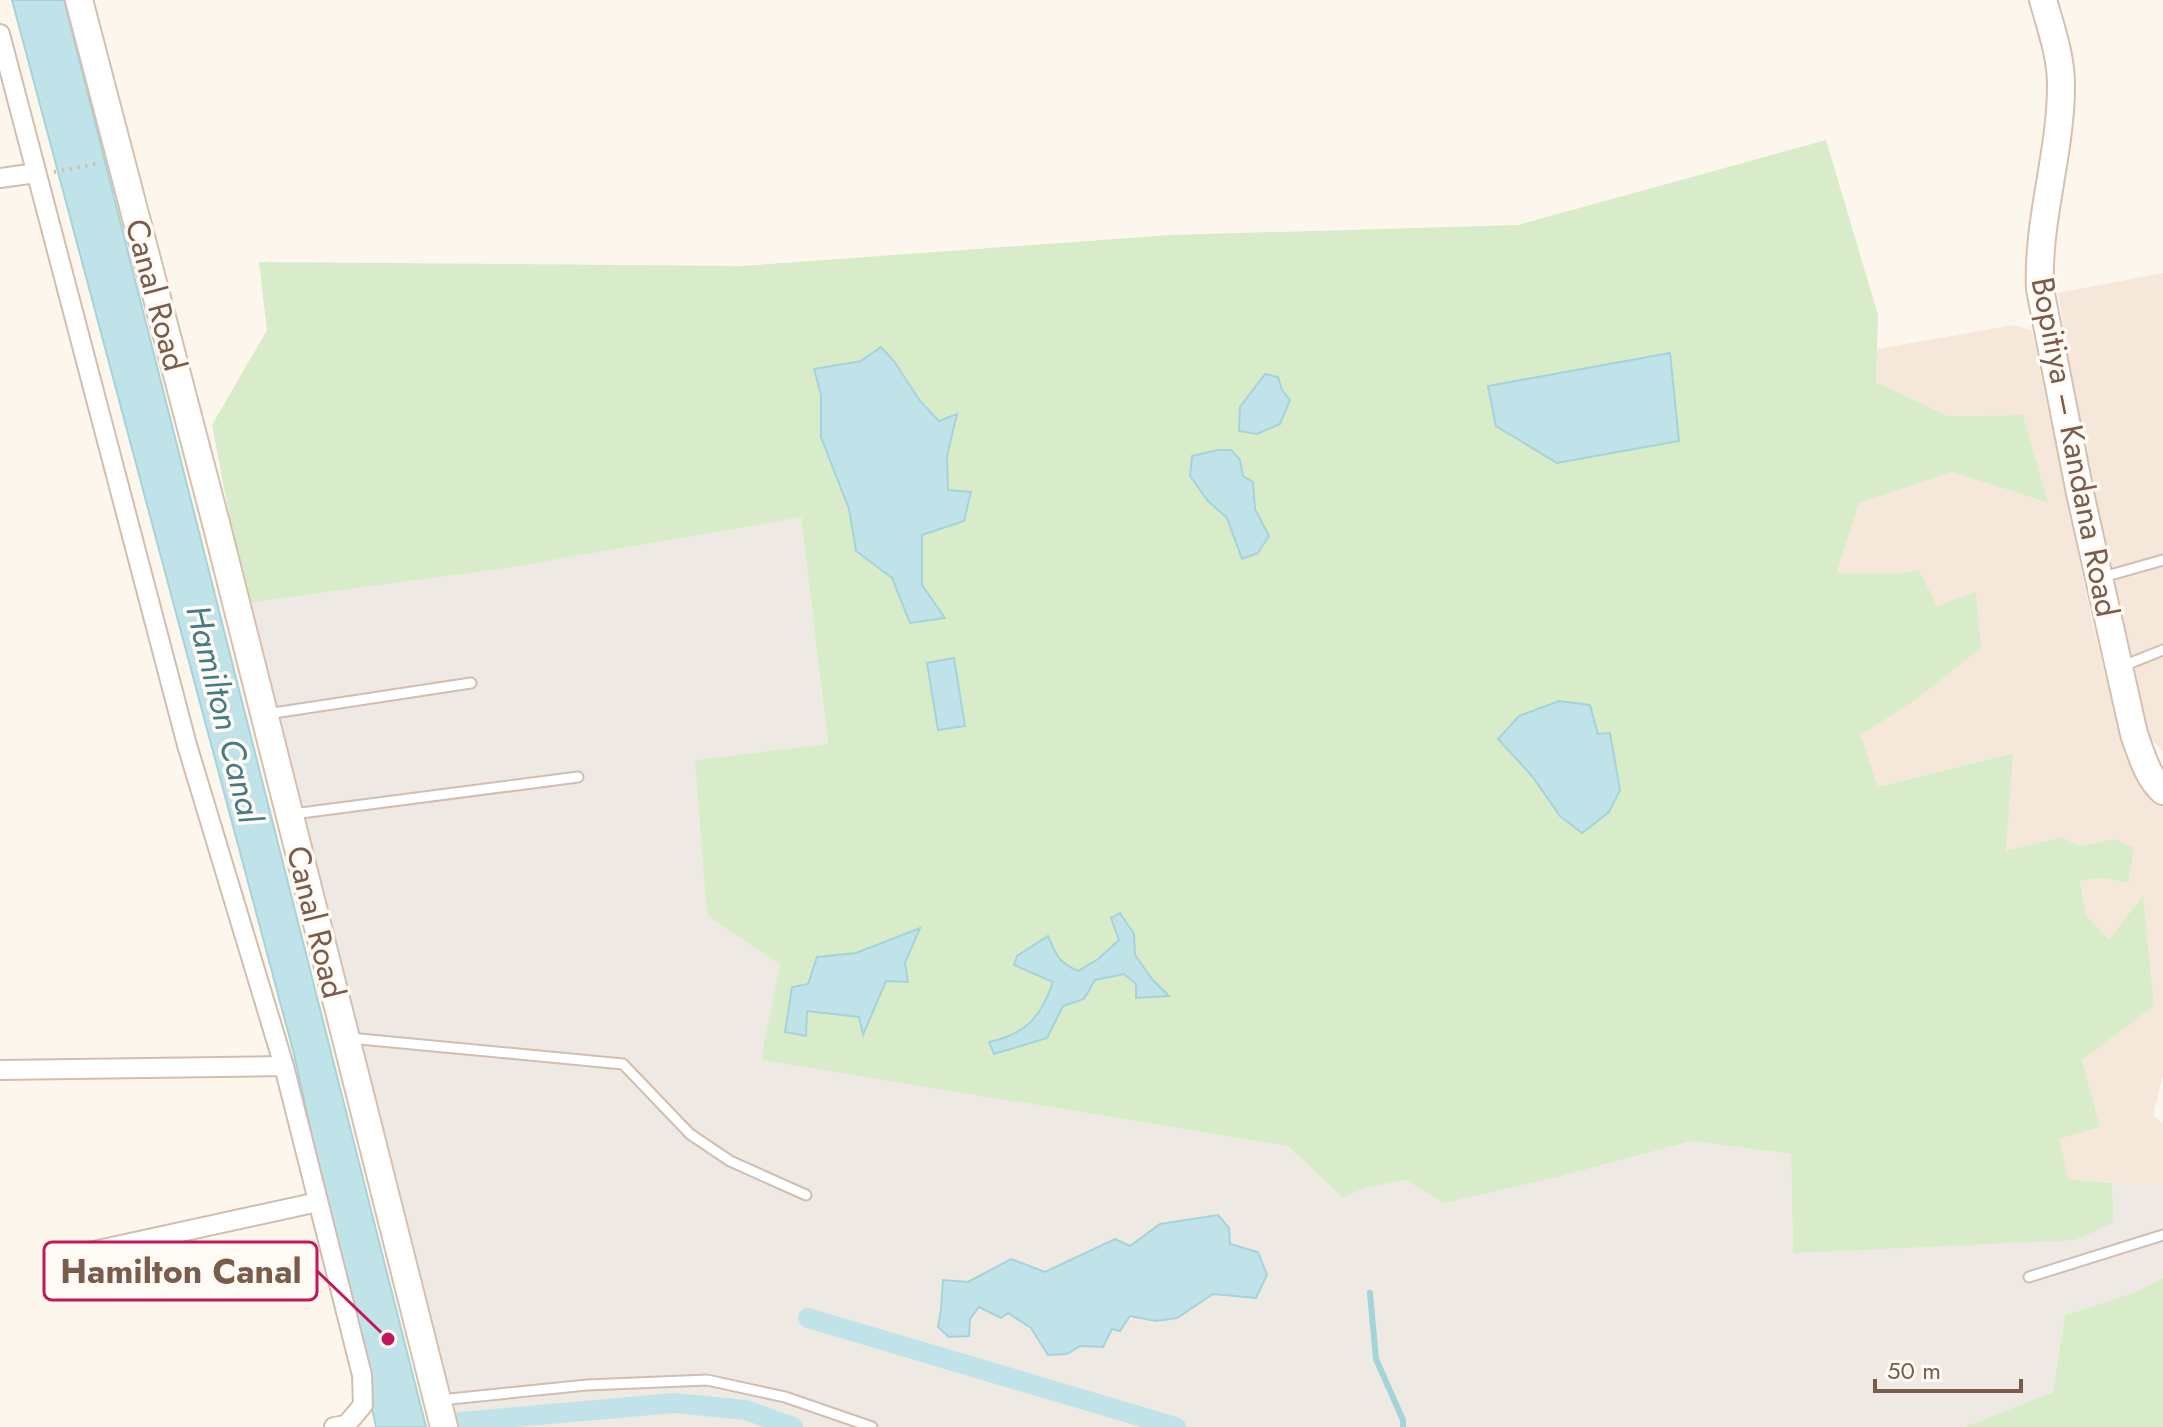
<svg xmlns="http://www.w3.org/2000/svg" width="2163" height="1427" font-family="Jost,sans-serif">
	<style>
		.residential { fill: #f5e8da }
		.industrial { fill: #efe9e4 }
		.green { fill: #d8ecc9 }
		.water { fill: #bfe3e8; stroke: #a5d3da; stroke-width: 2 }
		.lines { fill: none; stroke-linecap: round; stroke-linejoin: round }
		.stream { stroke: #a5d3da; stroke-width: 6 }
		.canal { stroke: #bfe3e8; stroke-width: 20 }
		.lane-casing { stroke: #d1beb0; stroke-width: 13 }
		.street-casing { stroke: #d1beb0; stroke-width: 22 }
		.secondary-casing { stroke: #d6c0b0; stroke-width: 30 }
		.path { stroke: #d9b8a5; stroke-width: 4; stroke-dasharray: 2 6; stroke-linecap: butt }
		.lane { stroke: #fff; stroke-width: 9 }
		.street { stroke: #fff; stroke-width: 18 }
		.secondary { stroke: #fff; stroke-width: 26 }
		.labels { text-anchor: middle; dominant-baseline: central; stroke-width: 7; stroke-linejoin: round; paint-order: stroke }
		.street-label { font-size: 32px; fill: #7a5c4d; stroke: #fffaf3 }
		.water-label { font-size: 34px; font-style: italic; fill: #437c86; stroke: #fffaf3 }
		.leader { fill: none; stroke: #c2185b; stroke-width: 3 }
		.callout-dot { fill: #c2185b; stroke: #fffaf3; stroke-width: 3 }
		.callout { fill: #fffaf3; stroke: #c2185b; stroke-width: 3 }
		.callout-label { font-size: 34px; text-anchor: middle; font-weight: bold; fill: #7a5c4d }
	</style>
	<rect width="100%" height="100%" fill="#fdf6ec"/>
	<!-- residential -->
	<path class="residential" d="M2163,273v479l-16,-18 -45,-186 -22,-118 -22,-137z
		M2014,325l18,6 60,290 18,72 33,88 20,16v278l-10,41 10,7v64l-96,-8 -8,-40 41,-12 -18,-67 72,-54 -12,-110 -33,45 -23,-26 -6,-36 24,-1 24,5 -14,-44 -34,7 -18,-9 -56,15 6,-99 -134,34 -17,-52 53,-34 66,-53 -4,-56 -39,15 -18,-37 -17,3 -65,1 22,-71 93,-31 95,31 -24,-88 -75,1 -72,-34 1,-33z"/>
	<!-- industrial -->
	<path class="industrial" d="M801,516l27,229 -132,15 11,155 73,50 -18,95 526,86 55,52 22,-10 41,-8 159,-5 127,-34 99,13 2,99 321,-31 -2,-39 51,4v91l-30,15 -68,22 -12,77 -89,35h-1515l-203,-824 261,-35z"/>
	<!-- green -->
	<path class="green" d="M1826,140l52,175 -2,67 72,34 75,-1 25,88 -96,-31 -93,31 -22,70h65l17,-3 18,36 39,-14 5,56 -67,53 -53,34 17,52 135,-34 -7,98 56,-14 18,9 34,-7 20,9 -6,35 -24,-5 -24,2 6,35 23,25 34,-45 11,111 -72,54 18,67 -41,12 9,40 44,4 2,39 -39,18 -282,13 -2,-99 -99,-13 -127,34 -121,28 -38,-23 -41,8 -22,10 -55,-52 -527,-86 19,-95 -73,-50 -12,-155 133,-16 -27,-227 -294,51 -261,35 -34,-178 55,-95 -8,-68 483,4 429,-31 347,-10z
		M2163,1278v149h-199l89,-35 12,-77 68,-22z"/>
	<!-- water -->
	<path class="water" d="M12,0h52l362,1427h-50l-82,-373z
		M881,347l13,14 26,40 19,20 18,-7 -10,42 1,34 23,2 -7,29 -42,14v50l23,33 -35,5 -18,-45 -36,-27 -7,-42 -28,-72v-42l-7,-26 47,-8z
		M1670,353l9,88 -122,22 -61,-37 -8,-40z
		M1265,374l13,3 4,13 8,10 -10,24 -23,10 -18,-3 1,-24z
		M1218,450h13l9,10 3,16 10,6 2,27 14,27 -11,17 -16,6 -15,-41 -19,-17 -18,-25 2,-20z
		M954,658l11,68 -27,4 -11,-67z
		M1559,701l31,4 8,29 12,-1 10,57 -11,22 -27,21 -22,-17 -28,-40 -34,-37 21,-23z
		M1120,913l14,21 1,21 17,24 17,17 -33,2v-14l-12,-10 -29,6 -11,19 -21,7 -16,32 -53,16 -5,-12c37,-8 52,-25 64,-60l-39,-17 3,-9 31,-20c8,19 10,26 30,35l20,-12 21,-19 -8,-22z
		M920,928l-15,35 3,19 -22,-1 -23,54 -4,-18 -52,-6 -1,25 -21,-4 7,-45 16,-3 9,-27 39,-4z
		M1218,1215l11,13 1,16 28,8 9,23 -11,23 -43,-4 -36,24 -21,3 -26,-5 -10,15 -8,-2 -9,18 -23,-1 -13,8 -19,1 -17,-27 -23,-15 -7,5 -22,-11 -9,12 -1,17 -20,1 -11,-10 3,-17 2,-30 25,2 43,-23 34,13 70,-33 15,7 30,-22z"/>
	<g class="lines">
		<!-- stream -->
		<path class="stream" d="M1370,1293l6,66 27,61v7"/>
		<!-- canal -->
		<path class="canal" d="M808,1318l368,109
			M460,1422l214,-19 72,7 47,17"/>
		<defs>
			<path id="lane" d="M2103,577l60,-17
				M2123,666l40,-16
				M267,714l204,-31
				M293,814l285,-37
				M349,1038l274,26 67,70 40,27 76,34
				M2029,1277l134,-42
				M440,1400l147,-15 120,-5 78,17 87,30"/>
			<path id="street" d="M0,34l187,711 97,321 78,309 1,30 -17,20 -12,2
				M0,178l36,-5
				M0,1070l284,-4
				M60,1252l20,2 238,-52"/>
			<path id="secondary" d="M79,0l138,527 227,900
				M2043,0c8,28 18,56 18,85 0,69 -24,135 -21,204l40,204 54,241c7,19 13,43 29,57"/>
		</defs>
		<!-- lane casing -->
		<use href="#lane" class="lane-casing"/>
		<!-- street casing -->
		<use href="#street" class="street-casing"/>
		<!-- secondary casing -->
		<use href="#secondary" class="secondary-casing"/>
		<!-- path -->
		<path class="path" d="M54,172l46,-9"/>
		<!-- lane -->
		<use href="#lane" class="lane"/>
		<!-- street -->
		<use href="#street" class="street"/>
		<!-- secondary -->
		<use href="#secondary" class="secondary"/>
	</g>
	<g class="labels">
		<!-- street labels -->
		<g class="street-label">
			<text transform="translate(156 295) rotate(75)">Canal Road</text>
			<text transform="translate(2075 447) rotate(79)">Bopitiya – Kandana Road</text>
			<text transform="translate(316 922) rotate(76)">Canal Road</text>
		</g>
		<!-- water labels -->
		<g class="water-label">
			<text transform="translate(224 714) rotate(76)">Hamilton Canal</text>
		</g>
	</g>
	<!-- callouts -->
	<path class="leader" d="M388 1339L317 1271"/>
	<circle class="callout-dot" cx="388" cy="1339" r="8"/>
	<rect class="callout" x="44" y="1242" width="273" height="58" rx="8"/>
	<g class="callout-label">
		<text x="181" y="1283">Hamilton Canal</text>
	</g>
	<!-- scale -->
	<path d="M1875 1379v12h146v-12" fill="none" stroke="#7a5c4d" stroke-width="4"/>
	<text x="1887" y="1379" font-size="24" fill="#7a5c4d" stroke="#fffaf3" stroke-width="6" paint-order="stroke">50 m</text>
</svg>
